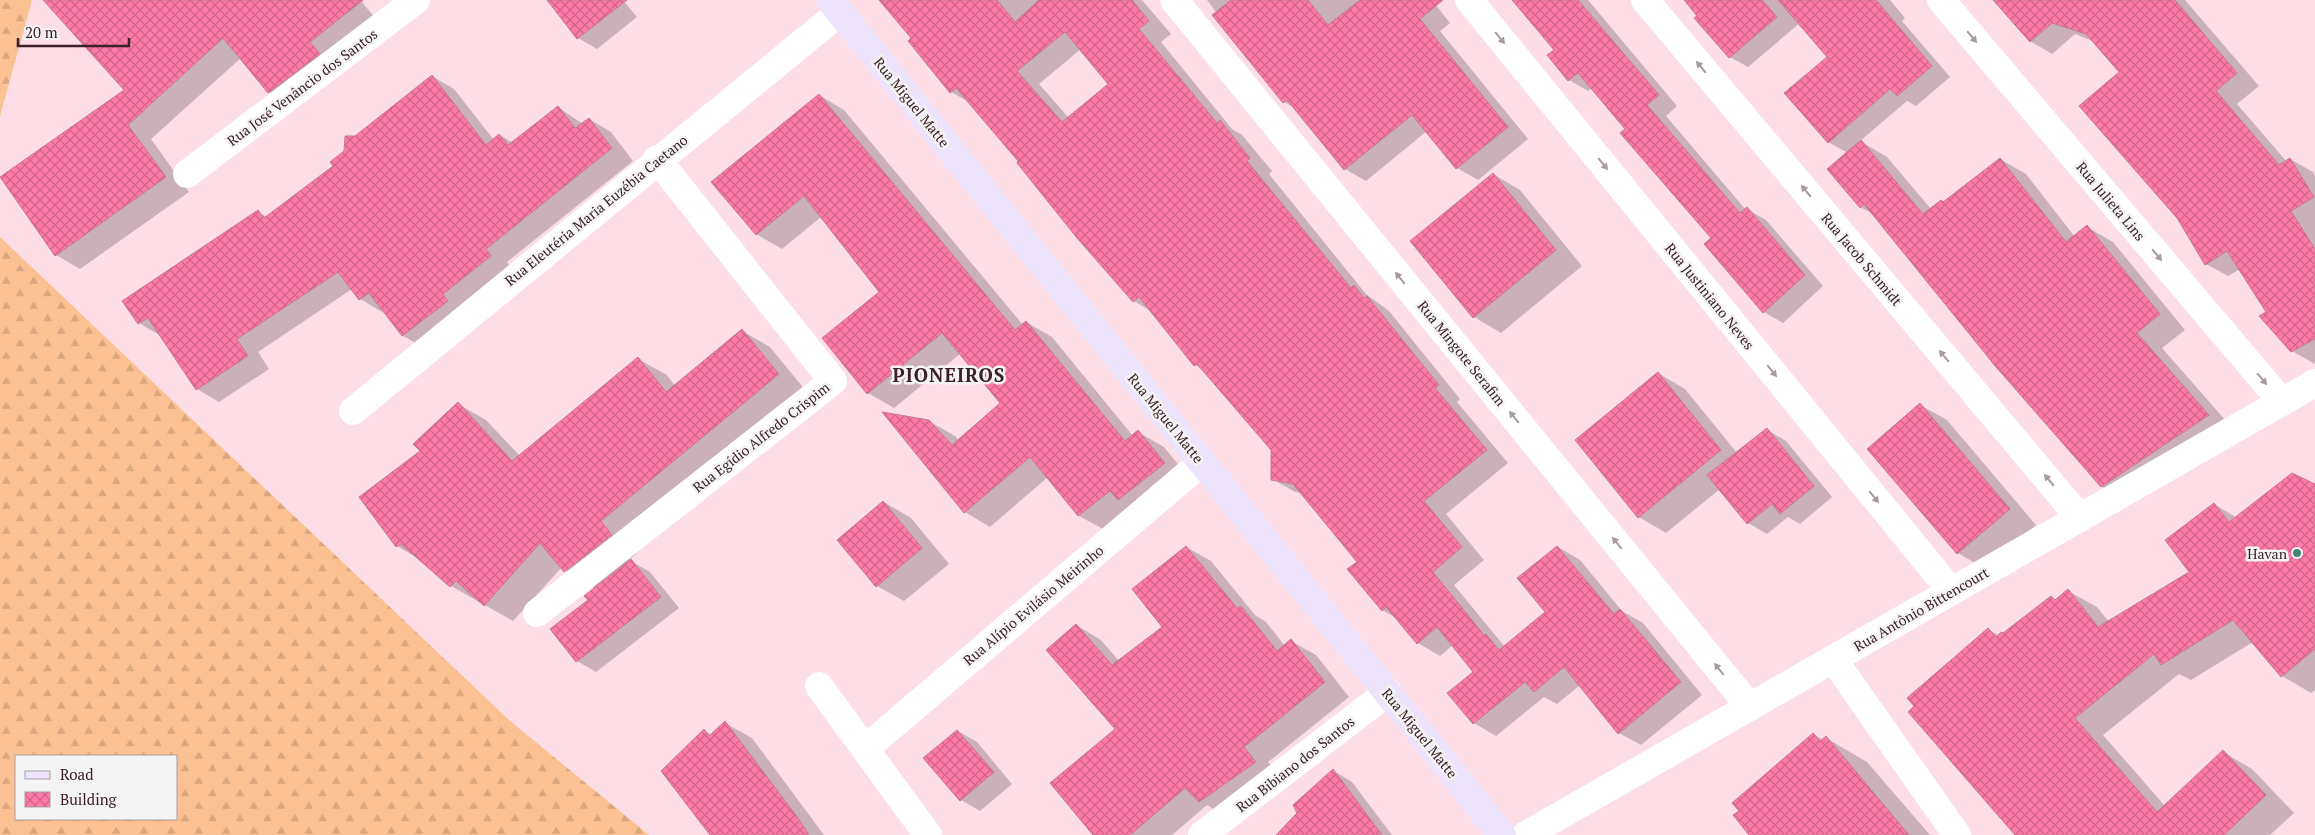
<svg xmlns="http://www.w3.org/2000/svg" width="2315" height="835" font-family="'PT Serif',serif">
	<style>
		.forest { fill: url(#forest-firs); fill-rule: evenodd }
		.shadow { fill: #0003; fill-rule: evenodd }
		.building { fill: url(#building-cross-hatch); stroke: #c37c92; fill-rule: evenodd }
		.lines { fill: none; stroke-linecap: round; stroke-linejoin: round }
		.minor { stroke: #fff; stroke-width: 28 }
		.tertiary { stroke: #fff; stroke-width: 28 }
		.secondary { stroke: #ede4fc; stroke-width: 28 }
		.oneway { fill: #a79b9f }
		.poi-dot { fill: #418578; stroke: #f4f4f4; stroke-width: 2 }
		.labels { text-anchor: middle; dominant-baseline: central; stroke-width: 5; stroke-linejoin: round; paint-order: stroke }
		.street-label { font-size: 14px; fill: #3c2029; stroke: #f4f4f4 }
		.poi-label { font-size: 14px; fill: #3c2029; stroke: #f4f4f4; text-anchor: end }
		.district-label { font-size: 19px; font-weight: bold; letter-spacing: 1px; fill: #3c2029; stroke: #f4f4f4 }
	</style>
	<defs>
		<pattern id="forest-firs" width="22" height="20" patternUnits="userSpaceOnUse" patternTransform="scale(1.25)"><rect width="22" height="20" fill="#fcc192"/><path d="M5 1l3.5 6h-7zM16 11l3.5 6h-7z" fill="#d9a67e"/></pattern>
		<pattern id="building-cross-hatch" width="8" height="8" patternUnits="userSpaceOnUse" patternTransform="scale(1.25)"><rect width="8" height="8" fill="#ff7aa9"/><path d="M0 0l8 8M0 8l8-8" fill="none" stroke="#d0648a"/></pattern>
	</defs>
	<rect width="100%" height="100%" fill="#fddde6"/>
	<!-- forest -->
	<path class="forest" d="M0,0h32l-32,116z
		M0,237l510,484 139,114h-649zM176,756v63h-160v-63z"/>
	<!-- shadow -->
	<path class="shadow" d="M45,0h315l18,21 -85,85 -24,-14 -28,-34 -90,81 38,53 -109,77 -24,-14 -55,-77 125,-88z
		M548,0h75l14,17 -40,32 -19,-11z
		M880,0h262l29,34 -10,8 71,87 10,6 30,36 -3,3 97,120 23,17 71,88 -3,3 51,61 -62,51 38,46 -30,25 51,62 42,-35 11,-65 22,13 42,51 21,12 59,72 -61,50 -22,-12 -39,-48 -23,19 -13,-7 -48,39 -22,-13 1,-51 -22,-27 -13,11 -22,-13 -20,-24 -16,-9 -24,-48 -56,-69 -7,-1 -23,-13v-29l-68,-80 -9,-5 -41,-52 -20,-12 -56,-64 -58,-75 -51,-60 -18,-10 -39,-53zM1081,49l29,36 -41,33 -30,-34z
		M1207,0h225l18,23 -10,8 88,108 -50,41 -21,-12 -30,-37 -61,50 -21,-12 -49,-61 -12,-6z
		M1514,0h74l89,106 -11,10 80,94 1,-1 19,11 57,66 -40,37 -19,-11 -52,-74 -85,-109 -35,-41 -4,3 -19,-11 -14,-30z
		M1685,0h205l15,18 -3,3 48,56 -34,29 -9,-5 -47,40 27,16 44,52 13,-6 56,-44 26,15 49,63 12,-10 26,15 72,88 -23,18 72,82 -107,71 -26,-15 -226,-271 -15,-8 -12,-54 -20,-11 1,-84 -29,-35 -52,44 -18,-10z
		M1995,0h190l74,86 -22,18 50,58 3,-3 23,13 2,4v188l-23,-13 -52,-82 -12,7 -22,-12 -86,-192 -27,-31 -18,-7 -23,20 -22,-13z
		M432,76l22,13 40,51 6,-5 13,8 45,-36 25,17 6,-5 22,13 22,29 -126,101 5,7 -87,79 -22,-12 -19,-26 -2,2 -22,-13 -8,-10 -94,63 11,17 -50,33 -22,-13 -36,-53 -22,-13 119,-111 9,5 68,-51 21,-28z
		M819,95l25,15 179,215 3,-3 26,15 81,99 5,-4 26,15 25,31 -84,52 -26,-14 -31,-39 -58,50 -25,-15 -36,-91 26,15 4,5 42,-37 -41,-50 -66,54 -26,-15 -44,-55 56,-46 -59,-75 -39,32 -26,-15z
		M1493,174l27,16 62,76 -81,67 -27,-16 -63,-76z
		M742,331l28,16 36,44 -178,147 11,13 -10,9 21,12 29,36 -83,64 -19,-11 12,-61 7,-11 -34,-22 -49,54 -62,-35 -30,-26 -24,-14 24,-95 37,-47 28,16 34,36 118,-97 29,16 8,11z
		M1658,373l27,16 52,64 30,-23 19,11 46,56 -32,27 -12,-7 -21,17 -19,-11 -28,-34 -54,44 -27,-16z
		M1920,405l27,15 89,105 -51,44 -27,-16z
		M2315,485v205l-4,3 -29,-17 -29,-34 -62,38 -12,-6 -76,61 62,71 58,-54 29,17 42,44 -24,22h-254l-28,-205 11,5 4,-1 48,-37 5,3 12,-9 29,16 12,15 82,-50 23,-68 23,14z
		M884,502l27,16 38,46 -45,37 -27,-15z
		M1186,547l25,14 44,54 11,7 19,24 6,-5 25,14 33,42 -81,65 12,15 -56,39 -17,-11 -35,30h-77l22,-105 -41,-105 25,15 18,21 45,-34z
		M725,723l27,15 72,97h-112l-8,-105 8,5z
		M958,731l19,11 35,42 -32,27 -19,-11z
		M1813,734l10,6 3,-2 41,24 63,73h-178z
		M1334,771l18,11 40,53h-114z"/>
	<!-- building -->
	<path class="building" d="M43,0h320l-53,42 10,12 -52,39 -45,-55 -95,87 38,52 -111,79 -55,-79 124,-87z
		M547,0h80l-50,39z
		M879,0h118l18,22 24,-22h93l17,21 -10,8 78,94 3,-3 30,38 -3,3 104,127 3,-3 10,13 3,-2 72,89 -4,3 52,62 -63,51 38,46 -29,25 51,63 2,-1 13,16 46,-38 -28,-34 40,-32 57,68 6,-5 61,73 -63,52 -54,-67 -30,25 -9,-10 -52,42 -26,-31 26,-21 -36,-45 -20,17 -31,-37 -4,4 -35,-42 10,-7 -64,-78 -22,-4v-30l-74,-86 -3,2 -55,-69 -6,5 -56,-64 -60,-75 1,-2 -62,-73 -6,5 -42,-52 3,-3zM1065,32l43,52 -46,38 -45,-51z
		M1231,0h77l20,25 32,-25h83l-23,19 88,108 -52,42 -44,-54 -68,55 -57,-70 -4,3 -71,-88z
		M1512,0h66l81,95 -12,10 93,108 7,-6 58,68 -42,38 -59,-69 7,-6 -91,-105 5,-4 -47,-56 -10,8 -21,-26 7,-5z
		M1684,0h78l15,17 -48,41 -35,-40 3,-2z
		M1778,0h98l56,66 -35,30 -7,-7 -62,54 -44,-50 43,-36z
		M1993,0h182l62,73 -21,18 63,74 11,-7 24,39 -23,14 24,38v90l-24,13 -32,-36 7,-4 -39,-61 -22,14 -28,-47 -98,-112 40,-34 -33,-38 -34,-11 -22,19z
		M432,75l54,70 13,-11 9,11 50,-39 17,22 14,-10 23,30 -126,101 5,7 -48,38 5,7 -46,35 -33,-43 -10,7 -21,-28 -101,67 11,17 -52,34 -48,-72 -10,6 -16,-23 136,-91 6,8 69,-52 -3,-4 14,-11 1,-15h10z
		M819,94l196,236 11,-9 99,120 13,-11 27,33 -47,37 -8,-9 -32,25 -48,-59 -66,56 -82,-101 47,8 23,25 48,-42 -58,-70 -75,61 -45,-56 57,-46 -75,-96 -48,39 -45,-53z
		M1861,140l62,74 18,-14 2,2 57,-44 66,84 21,-17 73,89 -23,19 72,82 -108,72 -105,-120 -132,-163 -4,4 -33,-39z
		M1493,173l63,77 -83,68 -63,-77z
		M742,329l37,45 -178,147 11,14 -48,37 -24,-29 -56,63 -28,-25 -6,6 -49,-43 -5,3 -37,-50 61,-46 -7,-7 45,-42 54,59 126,-104 28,35z
		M1658,372l63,78 -83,68 -63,-78z
		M1920,403l90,106 -53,45 -90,-105z
		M1767,428l47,58 -34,28 -8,-10 -25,20 -40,-49z
		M2292,473l23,11v165l-34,28 -48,-57 -72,45 -7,-11 -79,64 82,94 66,-62 43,45 -42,40h-209l-107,-123 6,-6 -7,-8 81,-70 8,9 5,-5 2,1 48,-37 4,4 13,-11 30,38 91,-55 -24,-32 49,-37 15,19z
		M883,501l39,47 -46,39 -39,-47z
		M1186,546l51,62 4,-2 36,45 14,-12 34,43 -81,65 12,15 -57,40 -14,-14 -55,47h-37l-43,-52 65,-54 -69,-79 30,-26 36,41 50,-38 -30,-38z
		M631,559l30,38 -85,65 -26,-33 38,-29 -4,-4z
		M725,721l73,97 11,17h-99l-49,-64 43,-42 5,7z
		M957,730l37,42 -34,29 -37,-43z
		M1813,733l7,8 6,-5 83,99h-160l-16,-20 6,-4 -7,-8z
		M1333,769l49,66h-106l21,-22 -4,-8z"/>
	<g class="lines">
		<!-- minor -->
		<path class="minor" d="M1174,0l576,707
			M1469,0l482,591
			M1645,0l435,518
			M1941,0l341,402
			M187,174l229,-174
			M353,411l487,-399
			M537,613l296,-232 -176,-222
			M1833,659l124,176
			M819,686l109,149
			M865,749l337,-287
			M1202,835l186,-143"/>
		<!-- tertiary -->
		<path class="tertiary" d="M1526,835l789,-452"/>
		<!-- secondary -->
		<path class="secondary" d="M830,0l672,835"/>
	</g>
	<!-- one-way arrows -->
	<defs><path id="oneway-solid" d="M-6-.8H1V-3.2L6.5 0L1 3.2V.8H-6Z" transform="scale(1.25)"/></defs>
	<g class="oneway">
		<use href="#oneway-solid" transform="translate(1972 37) rotate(50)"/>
		<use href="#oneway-solid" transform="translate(1500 38) rotate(51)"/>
		<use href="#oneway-solid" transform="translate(1701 67) rotate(-130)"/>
		<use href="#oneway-solid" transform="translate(1603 164) rotate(51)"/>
		<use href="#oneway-solid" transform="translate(1806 191) rotate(-130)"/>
		<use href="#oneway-solid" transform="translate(2157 255) rotate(50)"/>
		<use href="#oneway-solid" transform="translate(1400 278) rotate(-129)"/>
		<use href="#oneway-solid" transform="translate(1944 356) rotate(-130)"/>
		<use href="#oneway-solid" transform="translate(1772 371) rotate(51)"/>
		<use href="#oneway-solid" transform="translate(2262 379) rotate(50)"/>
		<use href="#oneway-solid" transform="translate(1514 417) rotate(-129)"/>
		<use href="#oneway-solid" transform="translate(2049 480) rotate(-130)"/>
		<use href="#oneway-solid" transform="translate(1874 497) rotate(51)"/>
		<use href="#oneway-solid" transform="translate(1617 543) rotate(-129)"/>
		<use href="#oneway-solid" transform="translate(1719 669) rotate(-129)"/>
	</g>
	<!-- markers -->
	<circle class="poi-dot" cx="2297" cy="553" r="5"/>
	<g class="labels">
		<!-- street labels -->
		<g class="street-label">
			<text transform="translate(302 87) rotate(-37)">Rua José Venâncio dos Santos</text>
			<text transform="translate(912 102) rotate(51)">Rua Miguel Matte</text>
			<text transform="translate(2111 201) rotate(50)">Rua Julieta Lins</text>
			<text transform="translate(596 210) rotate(-39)">Rua Eleutéria Maria Euzébia Caetano</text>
			<text transform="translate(1862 259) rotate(50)">Rua Jacob Schmidt</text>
			<text transform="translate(1710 296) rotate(51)">Rua Justiniano Neves</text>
			<text transform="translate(1462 353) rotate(51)">Rua Mingote Serafim</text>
			<text transform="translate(1166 418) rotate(51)">Rua Miguel Matte</text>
			<text transform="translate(761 437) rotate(-38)">Rua Egídio Alfredo Crispim</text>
			<text transform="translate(1033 605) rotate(-40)">Rua Alípio Evilásio Meirinho</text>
			<text transform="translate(1921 609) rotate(-30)">Rua Antônio Bittencourt</text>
			<text transform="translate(1420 733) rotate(51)">Rua Miguel Matte</text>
			<text transform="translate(1295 764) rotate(-38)">Rua Bibiano dos Santos</text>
		</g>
		<!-- poi labels -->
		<g class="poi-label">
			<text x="2287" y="553">Havan</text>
		</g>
		<!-- district labels -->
		<g class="district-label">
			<text x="949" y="374">PIONEIROS</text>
		</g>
	</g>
	<!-- legend -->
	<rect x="15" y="755" width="162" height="65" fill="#f4f4f4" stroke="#aa9fa3"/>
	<rect x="25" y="771" width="25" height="8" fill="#ede4fc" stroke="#aa9fa3"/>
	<text x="60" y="780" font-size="15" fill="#3c2029">Road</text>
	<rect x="25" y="792" width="25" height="15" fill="url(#building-cross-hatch)" stroke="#aa9fa3"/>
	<text x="60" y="805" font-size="15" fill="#3c2029">Building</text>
	<!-- scale -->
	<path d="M18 38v8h111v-8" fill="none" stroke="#3c2029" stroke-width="2.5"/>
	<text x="25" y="38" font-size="15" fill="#3c2029" stroke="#f4f4f4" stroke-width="4" paint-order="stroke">20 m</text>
</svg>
